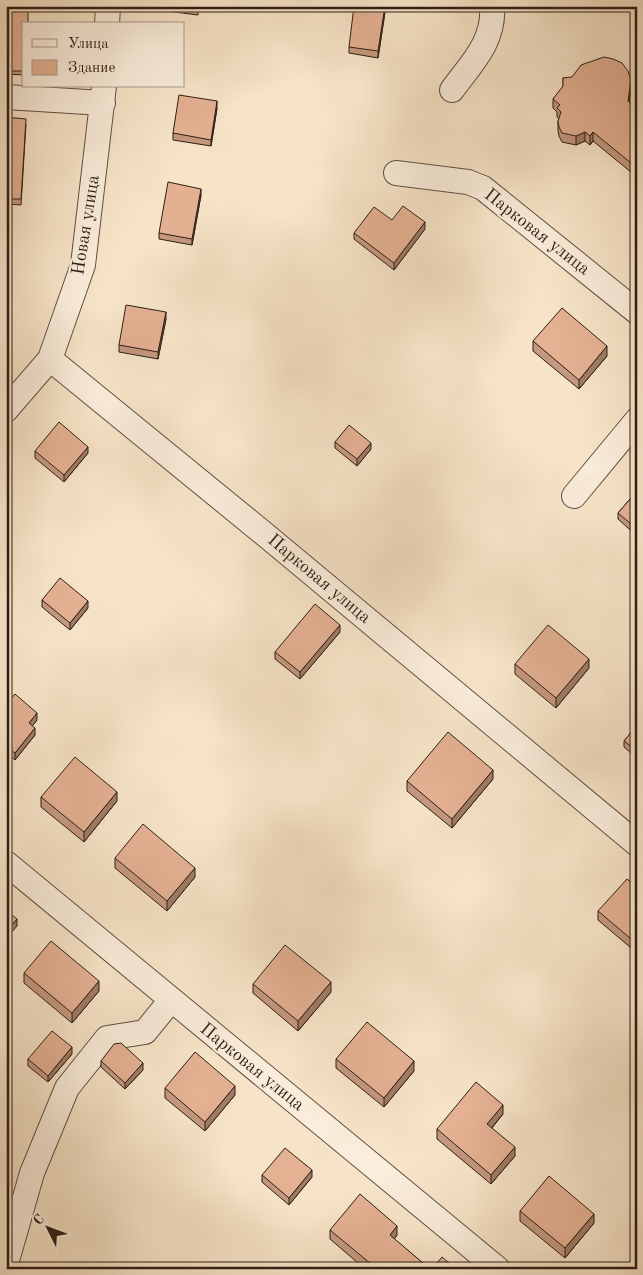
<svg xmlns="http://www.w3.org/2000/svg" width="643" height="1275" font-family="'Old Standard TT',serif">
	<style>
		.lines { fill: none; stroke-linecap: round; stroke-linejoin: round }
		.minor-casing { stroke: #605042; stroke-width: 26 }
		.minor { stroke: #faeddb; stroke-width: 24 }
		.wall { fill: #c4987e; stroke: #2e1e15 }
		.shaded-wall { fill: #a07c67; stroke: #2e1e15 }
		.building { fill: #e4b193; stroke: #2e1e15 }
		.labels { text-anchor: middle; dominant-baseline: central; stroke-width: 4.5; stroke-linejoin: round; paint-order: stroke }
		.street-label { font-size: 18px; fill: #2e1e15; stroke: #faeddb }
	</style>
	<rect width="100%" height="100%" fill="#f7e4c8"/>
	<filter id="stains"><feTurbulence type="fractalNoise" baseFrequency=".004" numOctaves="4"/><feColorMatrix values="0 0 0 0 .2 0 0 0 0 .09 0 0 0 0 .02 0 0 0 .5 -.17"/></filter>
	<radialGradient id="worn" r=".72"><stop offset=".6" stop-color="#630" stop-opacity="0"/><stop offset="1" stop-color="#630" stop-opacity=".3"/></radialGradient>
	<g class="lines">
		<defs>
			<path id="minor" d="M107,24l1,-18
				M452,90c19,-26 43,-49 40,-84
				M6,97l97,6
				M396,173l72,9 15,6 154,124
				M50,359l218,178 369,307
				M6,410l44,-51 33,-94 21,-179
				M574,496l63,-76
				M6,863l492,406
				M6,1264l26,-91 35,-85 40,-50 38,-6 26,-32"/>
		</defs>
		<!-- minor casing -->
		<use href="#minor" class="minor-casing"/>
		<!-- minor -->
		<use href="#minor" class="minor"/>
	</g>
	<!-- wall -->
	<path class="wall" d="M6,6l18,18v51l-18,-1z
		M167,6h32l-1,9 -31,-4z
		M385,12l-7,46 -29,-5v-6z
		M563,78l68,11 -2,13 8,6v69l-44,-36 -3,4 -5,-4 -9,4 -14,-3 -3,-6 -1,-6v-9l1,-2 -2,-2v-5l-4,-4v-9l10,-12z
		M217,108l-6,38 -38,-6v-7z
		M6,117l20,7 -5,81 -15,-1z
		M201,195l-9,50 -33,-6v-6z
		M392,220l33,9 -31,41 -40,-31v-6z
		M6,271h3l-1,39h-2z
		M166,319l-8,40 -39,-7v-7z
		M533,341l74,15 -28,33 -46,-38z
		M335,442l36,7 -14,17 -22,-18z
		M35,451l53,2 -24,29 -29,-24z
		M637,491v45l-19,-17v-6z
		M42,600l46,8 -18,22 -28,-23z
		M340,632l-40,47 -25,-20v-7z
		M515,664l74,4 -33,40 -41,-34z
		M6,705l31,15 -5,6 3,9 -20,25 -7,-6 -2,3z
		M637,725v33l-13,-11v-6z
		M493,779l-41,49 -45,-37v-10z
		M41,797l76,4 -33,41 -43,-35z
		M115,858l80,19 -28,34 -52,-43z
		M637,887v66l-39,-33v-9z
		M24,973l75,18 -27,32 -48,-40z
		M253,984l78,8 -33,39 -45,-38z
		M72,1054l-24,28 -20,-16v-7z
		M336,1059l78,12 -30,36 -48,-39z
		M101,1061l42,9 -18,19 -24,-22z
		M165,1088l70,7 -30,36 -40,-33z
		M503,1114l-11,14 23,28 -24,28 -54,-45v-10z
		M262,1175l50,2 -23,28 -27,-23z
		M520,1211l74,12 -29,35 -45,-37z
		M330,1230l67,5 -3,4 36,30h-65l-35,-30z"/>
	<!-- shaded-wall -->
	<path class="shaded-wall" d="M385,6v6l-7,46v-7z
		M631,80v9l-3,21v-9z
		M217,101v7l-6,38v-6z
		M585,132v9l-9,4v-9z
		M593,132v9l-3,4v-9z
		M201,189v6l-9,50v-6z
		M425,222v7l-31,41v-7z
		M166,312v7l-8,40v-7z
		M607,346v10l-28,33v-9z
		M371,443v6l-14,17v-7z
		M88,447v6l-24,29v-7z
		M88,601v7l-18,22v-7z
		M340,625v7l-40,47v-7z
		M589,659v9l-33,40v-10z
		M37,713v7l-8,10v-7z
		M35,728v7l-20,25v-7z
		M8,748v6l-2,3v-7z
		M493,770v9l-41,49v-9z
		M117,792v9l-33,41v-10z
		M195,868v9l-28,34v-10z
		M17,919v7l-11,13v-7z
		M99,981v10l-27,32v-10z
		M331,982v10l-33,39v-10z
		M72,1047v7l-24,28v-6z
		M414,1061v10l-30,36v-9z
		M143,1063v7l-18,19v-6z
		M235,1086v9l-30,36v-9z
		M503,1105v9l-16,19v-9z
		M515,1147v9l-24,28v-9z
		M312,1170v7l-23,28v-7z
		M594,1214v9l-29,35v-10z
		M397,1226v9l-7,10v-10z"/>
	<!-- building -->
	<path class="building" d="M6,6h22v18h-4v47h-18z
		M182,6h16v2z
		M354,6h31l-7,45 -29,-4z
		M604,57l9,2 9,4 6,8 3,9 -3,21 9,7v60l-44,-36 -3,4 -5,-4 -9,4 -14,-3 -3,-6 -1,-6 3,-9 -4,-4 3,-3 -7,-6 10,-13v-8l9,-1 9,-12z
		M179,95l38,6 -6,39 -38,-7z
		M6,117l20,2 -5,80h-15z
		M168,182l33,7 -9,50 -33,-6z
		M403,206l22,16 -31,41 -40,-30 20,-26 18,13z
		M6,271h3l-1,33h-2z
		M126,305l40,7 -8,40 -39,-7z
		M562,308l45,38 -28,34 -46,-39z
		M59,422l29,25 -24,28 -29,-24z
		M349,425l22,18 -14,16 -22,-17z
		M637,491v38l-19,-16z
		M60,578l28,23 -18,22 -28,-23z
		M315,604l25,21 -40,47 -25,-20z
		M548,625l41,34 -33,39 -41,-34z
		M15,694l22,19 -8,10 6,5 -20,25 -7,-5 -2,2v-45z
		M637,725v26l-13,-10z
		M448,732l45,38 -41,49 -45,-38z
		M75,757l42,35 -33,40 -43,-35z
		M143,824l52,44 -28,33 -52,-43z
		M627,879l10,8v57l-39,-33z
		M6,910l11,9 -11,13z
		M51,941l48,40 -27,32 -48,-40z
		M285,945l46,37 -33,39 -45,-37z
		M367,1022l47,39 -30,37 -48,-39z
		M52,1031l20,16 -24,29 -20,-17z
		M121,1043l22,20 -18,20 -24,-22 13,-17z
		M195,1052l40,34 -30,36 -40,-34z
		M476,1082l27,23 -16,19 28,23 -24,28 -54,-46z
		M285,1148l27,22 -23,28 -27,-23z
		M549,1176l45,38 -29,34 -45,-37z
		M360,1194l37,32 -7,9 40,34h-53l-47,-39z
		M442,1257l14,12h-24z"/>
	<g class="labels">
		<!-- street labels -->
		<g class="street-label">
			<text transform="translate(86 225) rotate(-81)">Новая улица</text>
			<text transform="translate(537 232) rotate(38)">Парковая улица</text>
			<text transform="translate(319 579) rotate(40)">Парковая улица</text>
			<text transform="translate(252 1067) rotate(39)">Парковая улица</text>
		</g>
	</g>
	<!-- margin -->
	<rect width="643" height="1275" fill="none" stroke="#f7e4c8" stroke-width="25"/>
	<rect x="8" y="8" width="628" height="1260" fill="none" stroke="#2e1e15" stroke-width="2.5"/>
	<rect x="12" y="12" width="618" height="1250" fill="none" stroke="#2e1e15"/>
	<!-- legend -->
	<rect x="22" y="22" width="162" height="65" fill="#faeddb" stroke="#a89a8c"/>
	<rect x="32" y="39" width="25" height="8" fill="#faeddb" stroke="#a89a8c"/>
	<text x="68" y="48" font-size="15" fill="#2e1e15">Улица</text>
	<rect x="32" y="60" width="25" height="15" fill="#e4b193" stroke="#a89a8c"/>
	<text x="68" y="72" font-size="15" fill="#2e1e15">Здание</text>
	<!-- north arrow -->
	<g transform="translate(48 1228) rotate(312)" stroke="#faeddb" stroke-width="4" paint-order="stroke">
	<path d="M0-4L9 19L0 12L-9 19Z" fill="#2e1e15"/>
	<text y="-8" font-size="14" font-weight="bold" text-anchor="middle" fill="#2e1e15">С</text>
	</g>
	<rect width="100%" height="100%" filter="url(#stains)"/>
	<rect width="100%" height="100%" fill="url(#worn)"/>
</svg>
